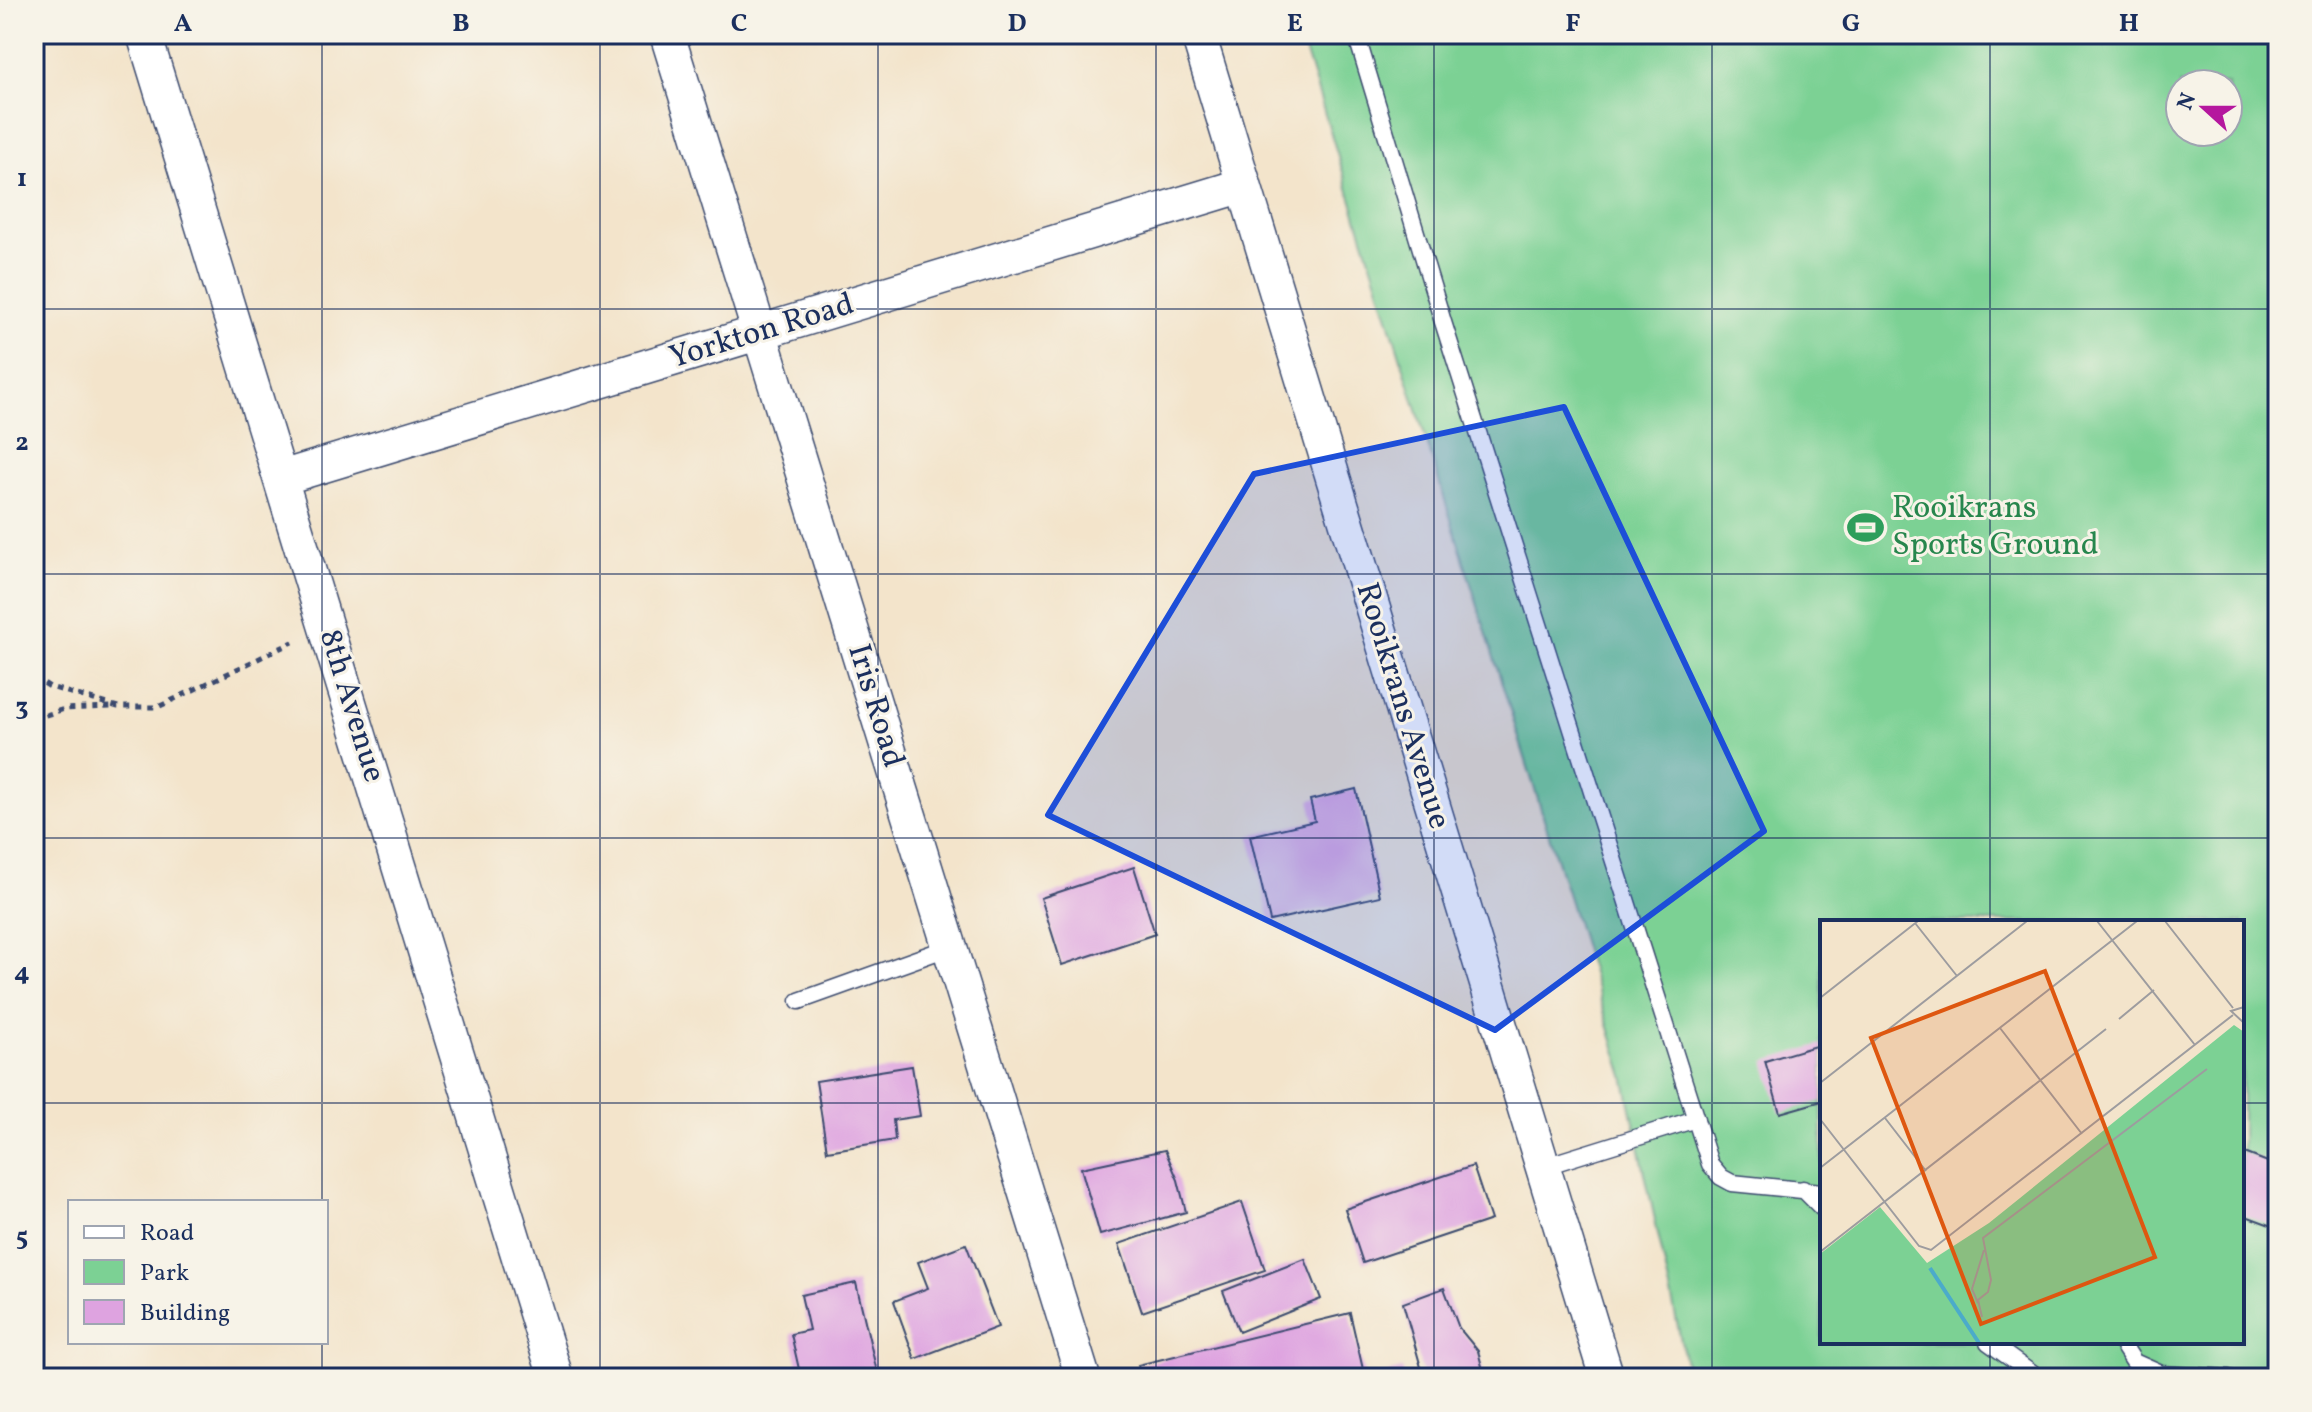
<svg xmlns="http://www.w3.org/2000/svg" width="2312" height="1412" font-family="Vollkorn,serif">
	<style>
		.green { fill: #7cd194; stroke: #4c8079; stroke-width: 2; fill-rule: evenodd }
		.building { fill: #dea3e0 }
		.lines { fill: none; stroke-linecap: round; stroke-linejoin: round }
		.service-casing { stroke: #3b4a6e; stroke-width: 19 }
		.minor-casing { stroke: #3b4a6e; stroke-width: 37 }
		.path { stroke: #3b4a6e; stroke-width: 5; stroke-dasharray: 6 6; stroke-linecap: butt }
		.service { stroke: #fff; stroke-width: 16 }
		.minor { stroke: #fff; stroke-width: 34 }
		.marked { fill: #1d4ed8; fill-opacity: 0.2; stroke: #1d4ed8; stroke-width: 6; stroke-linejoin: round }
		.grid { fill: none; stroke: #1b2f5e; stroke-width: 2; stroke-opacity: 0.55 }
		.labels { text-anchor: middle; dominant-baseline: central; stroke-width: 6; stroke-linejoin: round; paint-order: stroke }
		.street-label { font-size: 32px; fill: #1b2f5e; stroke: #f7f3e8 }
		.leisure-label { font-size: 32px; fill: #27864d; stroke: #f7f3e8; text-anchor: start }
		.inset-river { fill: none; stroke: #4babca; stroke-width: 4 }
		.inset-road { fill: none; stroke: #9d9c9f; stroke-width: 2 }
		.view { fill: #de5710; fill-opacity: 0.15; stroke: #de5710; stroke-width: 4 }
		.inset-edge { fill: none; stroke: #1b2f5e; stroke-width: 4 }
		.neatline { fill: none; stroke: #1b2f5e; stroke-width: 3 }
		.grid-label { font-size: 26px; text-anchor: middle; font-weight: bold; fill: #1b2f5e }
	</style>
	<rect width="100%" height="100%" fill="#f7f3e8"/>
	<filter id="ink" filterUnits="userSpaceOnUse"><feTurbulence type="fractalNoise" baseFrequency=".0125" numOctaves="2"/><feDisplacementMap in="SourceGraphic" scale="16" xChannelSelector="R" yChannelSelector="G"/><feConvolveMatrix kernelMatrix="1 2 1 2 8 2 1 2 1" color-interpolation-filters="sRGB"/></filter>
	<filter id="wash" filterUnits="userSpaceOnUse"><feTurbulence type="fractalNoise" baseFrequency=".006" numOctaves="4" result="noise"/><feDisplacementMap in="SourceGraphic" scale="32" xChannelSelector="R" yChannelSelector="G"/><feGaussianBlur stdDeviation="1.8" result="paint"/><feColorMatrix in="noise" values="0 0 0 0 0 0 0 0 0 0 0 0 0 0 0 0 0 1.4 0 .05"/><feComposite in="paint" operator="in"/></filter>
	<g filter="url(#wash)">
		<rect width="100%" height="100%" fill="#f3e4cb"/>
		<!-- green -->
		<path class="green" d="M1300,34h978v1344h-589l-65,-302zM2180,84h48v48h-48zM1822,922h420v420h-420z"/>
		<g id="blocks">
			<!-- building -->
			<path class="building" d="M1356,789l24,107 -110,25 -20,-85 65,-15 -5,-21z
				M1134,867l21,67 -93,31 -21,-67z
				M1822,1044v57l-42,12 -15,-52z
				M912,1066l8,50 -27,4 2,20 -68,11 -11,-70z
				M1165,1150l13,30 8,32 -86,23 -19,-67z
				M2242,1152l36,14v62l-32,-12 -4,9z
				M1473,1166l18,54 -128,43 -18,-54z
				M1242,1202l23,68 -123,42 -23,-68z
				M966,1244l32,83 -83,32 -21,-58 34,-13 -10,-26z
				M1305,1259l16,40 -82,33 -16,-41z
				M856,1283l21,89 -25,6h-51l-10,-44 18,-4 -8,-35z
				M1444,1288l15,40 19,23 7,27h-61l-21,-75z
				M1350,1313l15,65h-224l-3,-13z
				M1402,1369l3,9h-31v-1z"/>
		</g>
	</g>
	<g filter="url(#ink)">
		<use href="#blocks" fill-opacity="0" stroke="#3b4a6e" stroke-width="2"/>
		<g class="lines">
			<defs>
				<path id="service" d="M1356,34l87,288 267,842 11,13 11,6 90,9
					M799,1001l151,-54
					M1542,1167l154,-48
					M1803,1189l19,19
					M1988,1342l50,36
					M2121,1342l13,20 27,12 68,4"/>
				<path id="minor" d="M144,34l412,1344
					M667,34l416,1344
					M1198,34l409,1344
					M281,478l963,-293"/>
			</defs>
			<!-- service casing -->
			<use href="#service" class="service-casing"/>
			<!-- minor casing -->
			<use href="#minor" class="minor-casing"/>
			<!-- path -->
			<path class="path" d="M34,677l16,10 68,20h40l135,-65
				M34,719l30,-10 49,-2"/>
			<!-- service -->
			<use href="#service" class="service"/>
			<!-- minor -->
			<use href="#minor" class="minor"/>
		</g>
	</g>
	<!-- marked area -->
	<path class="marked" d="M1564,407l200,424 -269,199 -447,-215 206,-341z"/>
	<!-- grid -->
	<path class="grid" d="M322,34v1168M600,34v1344M878,34v1344M1156,34v1344M1434,34v1344M1712,34v1344M1990,34v888M34,309h2244M34,574h2244M34,838h2244M34,1103h1788M2242,1103h36M322,1342v36M1990,1342v36"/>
	<!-- icons -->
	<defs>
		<symbol id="stadium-bare" viewBox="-9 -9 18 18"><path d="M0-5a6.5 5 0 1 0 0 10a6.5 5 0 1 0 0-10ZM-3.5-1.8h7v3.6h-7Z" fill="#2e9e5b" stroke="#f7f3e8" stroke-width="2.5" paint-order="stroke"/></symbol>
	</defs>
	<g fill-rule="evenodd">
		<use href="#stadium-bare" x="1840" y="502" width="51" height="51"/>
	</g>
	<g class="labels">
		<!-- street labels -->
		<g class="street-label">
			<text transform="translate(762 332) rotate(-17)">Yorkton Road</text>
			<text transform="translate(351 706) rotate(73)">8th Avenue</text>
			<text transform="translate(875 706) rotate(73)">Iris Road</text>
			<text transform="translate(1402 706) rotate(73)">Rooikrans Avenue</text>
		</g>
		<!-- leisure labels -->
		<g class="leisure-label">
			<text x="1892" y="509">Rooikrans<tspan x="1892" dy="37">Sports Ground</tspan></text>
		</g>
	</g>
	<!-- overview -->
	<g transform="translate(1820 920)">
		<rect width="424" height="424" fill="#f3e4cb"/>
		<path d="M414,105l10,7v311h-424v-89l60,-47 47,56 62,-40z" fill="#7cd194"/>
		<path class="inset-river" d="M110,348l49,75"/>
		<path class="inset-road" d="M277,1l98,124M345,1l68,87M95,3l42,53M0,78l98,-77M424,87l-13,4 13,12M299,99l35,-29M180,108l82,106M0,163l207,-162M65,198l41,53M0,199l99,127 12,4 302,-235M0,248l317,-247M0,332l286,-223M158,383l-6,-14 12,-39M162,397l-4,-17 10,-8 3,-12 -8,-42 224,-169"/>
		<path class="view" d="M225,51l110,286 -174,67 -110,-286z"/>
		<rect width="424" height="424" class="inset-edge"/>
	</g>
	<!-- margin -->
	<rect width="2312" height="1412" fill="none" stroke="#f7f3e8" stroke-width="88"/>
	<!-- legend -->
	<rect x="68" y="1200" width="260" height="144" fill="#f7f3e8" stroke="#9fa5b1" stroke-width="2"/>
	<rect x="84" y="1226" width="40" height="12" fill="#ffffff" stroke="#9fa5b1" stroke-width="2"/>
	<text x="140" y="1240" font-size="24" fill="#1b2f5e">Road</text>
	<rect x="84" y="1260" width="40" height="24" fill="#7cd194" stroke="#9fa5b1" stroke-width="2"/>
	<text x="140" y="1280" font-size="24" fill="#1b2f5e">Park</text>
	<rect x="84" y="1300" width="40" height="24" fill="#dea3e0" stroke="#9fa5b1" stroke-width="2"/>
	<text x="140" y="1320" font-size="24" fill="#1b2f5e">Building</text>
	<!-- north arrow -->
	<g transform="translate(2204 108) rotate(291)"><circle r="38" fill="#f7f3e8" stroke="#9fa5b1" stroke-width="2"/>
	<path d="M0-6L14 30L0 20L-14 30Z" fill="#b5179e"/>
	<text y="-12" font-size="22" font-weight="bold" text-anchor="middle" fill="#1b2f5e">N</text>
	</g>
	<rect x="44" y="44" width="2224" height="1324" class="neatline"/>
	<g class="grid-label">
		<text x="183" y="31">A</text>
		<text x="461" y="31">B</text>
		<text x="739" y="31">C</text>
		<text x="1017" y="31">D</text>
		<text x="1295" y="31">E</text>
		<text x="1573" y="31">F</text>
		<text x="1851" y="31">G</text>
		<text x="2129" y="31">H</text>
		<text x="22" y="186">1</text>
		<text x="22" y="450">2</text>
		<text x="22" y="715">3</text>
		<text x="22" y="980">4</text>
		<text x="22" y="1245">5</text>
	</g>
</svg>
